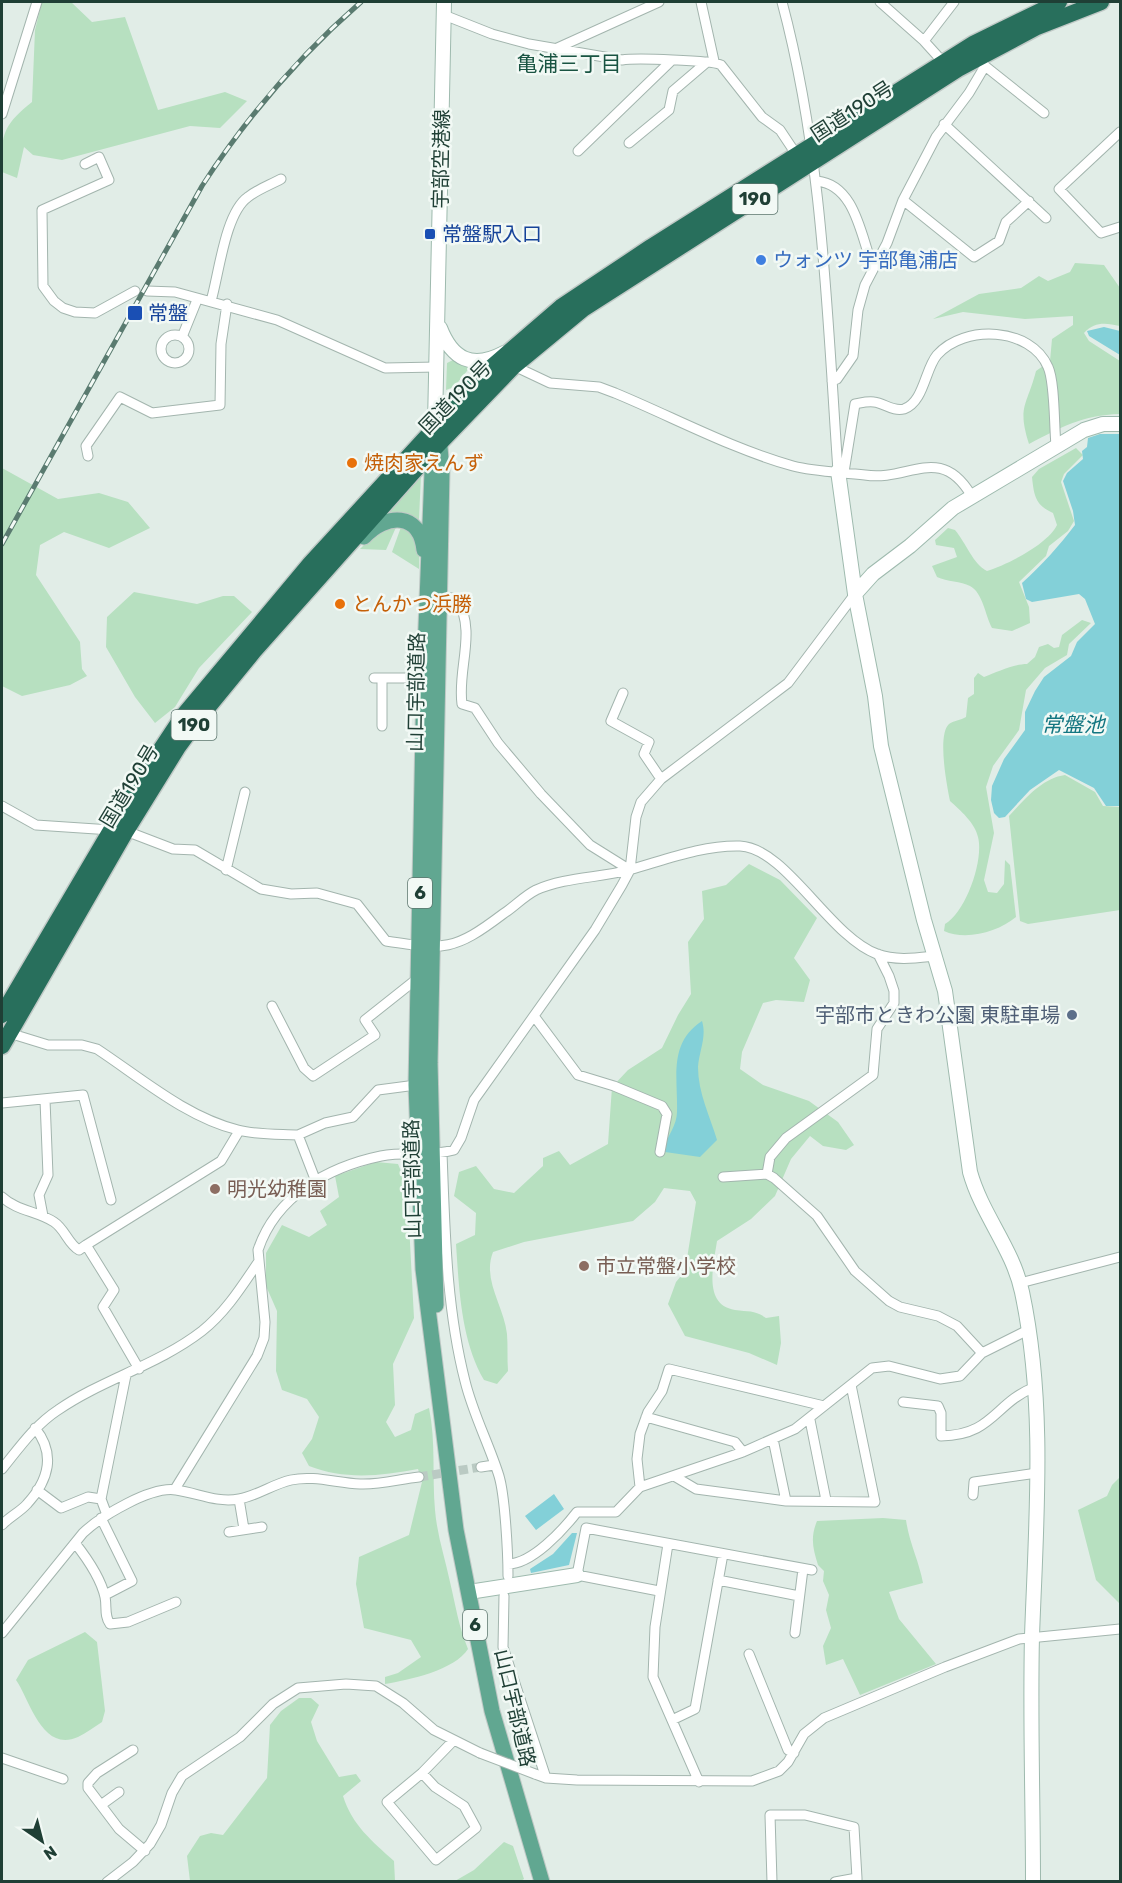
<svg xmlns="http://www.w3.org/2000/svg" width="1122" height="1883" font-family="Rubik,'Noto Sans JP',sans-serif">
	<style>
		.green { fill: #b7e0c0 }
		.water { fill: #83d0d8 }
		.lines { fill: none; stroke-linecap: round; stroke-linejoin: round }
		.street-tunnel { stroke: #bacac3; stroke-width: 9; stroke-dasharray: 9 4.5; stroke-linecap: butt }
		.street-casing { stroke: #a3b5ae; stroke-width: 11 }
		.secondary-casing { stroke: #9ebaae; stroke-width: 16 }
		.primary-casing { stroke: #c0c9c6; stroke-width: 17 }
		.highway-casing { stroke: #c0c9c6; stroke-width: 19 }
		.street { stroke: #fff; stroke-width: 9 }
		.secondary { stroke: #fff; stroke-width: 14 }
		.primary { stroke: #61a791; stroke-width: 15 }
		.highway { stroke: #286f5c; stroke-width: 16 }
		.rail-casing { stroke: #5a7b70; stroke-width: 5 }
		.rail { stroke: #f2f9f5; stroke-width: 3; stroke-dasharray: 9; stroke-linecap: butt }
		.street-bridge-casing { stroke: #a3b5ae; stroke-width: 11; stroke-linecap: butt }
		.street-bridge { stroke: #fff; stroke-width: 9 }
		.transit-dot { fill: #1a4fb4; stroke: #f2f9f5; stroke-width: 2 }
		.shop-dot { fill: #3f7fe0; stroke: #f2f9f5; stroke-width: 2 }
		.food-dot { fill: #e8710a; stroke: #f2f9f5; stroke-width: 2 }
		.service-dot { fill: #5c6f8a; stroke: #f2f9f5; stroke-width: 2 }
		.education-dot { fill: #8d6e63; stroke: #f2f9f5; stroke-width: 2 }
		.labels { text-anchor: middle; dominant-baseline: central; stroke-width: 5; stroke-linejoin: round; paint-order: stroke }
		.shield { fill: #f2f9f5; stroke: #5e776f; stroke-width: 1.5 }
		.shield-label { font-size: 18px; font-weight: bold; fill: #1f3f35 }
		.street-label { font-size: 20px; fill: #1f3f35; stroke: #f2f9f5 }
		.transit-label { font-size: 20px; fill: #164399; stroke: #f2f9f5; text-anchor: start }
		.shop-label { font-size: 20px; fill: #366cbe; stroke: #f2f9f5; text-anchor: start }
		.food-label { font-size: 20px; fill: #c56008; stroke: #f2f9f5; text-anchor: start }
		.service-label { font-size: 20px; fill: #4e5e75; stroke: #f2f9f5; text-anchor: end }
		.education-label { font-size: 20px; fill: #785e54; stroke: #f2f9f5; text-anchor: start }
		.neighbourhood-label { font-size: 21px; fill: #195442; stroke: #f2f9f5 }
		.water-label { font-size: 21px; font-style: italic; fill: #137681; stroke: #f2f9f5 }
	</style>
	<rect width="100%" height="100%" fill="#e1ede7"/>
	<!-- green -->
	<path class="green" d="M42,2h29l21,20 33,-5 33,93 67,-18 22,9 -27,27 -30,-2 -128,34 -29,-5 -9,-8 -7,31 -15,-6c-1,-37 0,-46 30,-70l3,-72z
		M1075,263l29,2 16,23v38c-14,-3 -25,-5 -36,7l5,8 31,20v53c-38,1 -58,13 -91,30 -12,-38 -2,-38 7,-73l14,-10 2,-22 21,-14v-9l-48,3 -62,-7 -30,7 46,-25 42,-6 18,-12 9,5 22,-9z
		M453,360l18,6 -17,21 -8,3 1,-27z
		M1076,448l7,7 -19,19 -3,8 13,39 -6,10 -19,15 -3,10 -27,26 10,25 1,16 -18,8 -20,-3c-7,-13 -9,-35 -22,-42 -9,-5 -23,-4 -33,-9l-5,-11 25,-9 -3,-9 -18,-3 -1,-5 13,-12 7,2c11,13 18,34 32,41 20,-6 61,-27 70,-46l-4,-12c-18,-8 -19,-18 -21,-36l7,-8z
		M2,468l56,31 41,-6 29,9 22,26 -41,20 -45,-16 -24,13 -4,30 44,67 2,27 5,7 -17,9 -48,11 -20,-10z
		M421,475l-2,44 -33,-3 -2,-2z
		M399,524c21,9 21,25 20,45l-27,-17 9,-25 -4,-2 -11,25 -26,-1 19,-19z
		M134,592l63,12 26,-8h11l18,16 -53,56 -24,39 -20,16 -20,-26 -29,-50 1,-30z
		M1082,620l9,3 -22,21 -2,11 -22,13 -19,22 -7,40 -26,36 -7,21 8,46 -10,47 4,12 9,1 7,-9 1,-24 5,5 6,52c-18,15 -50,24 -72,14l1,-7c21,-12 39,-64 33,-87 -3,-14 -18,-27 -28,-36 -3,-15 -13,-66 -1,-77 4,-3 12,-4 17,-7l2,-19 6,-4v-16l4,-5 6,4c13,-5 30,-13 43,-13l8,-7 4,-10 9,-3 6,4 5,-1 3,-12z
		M1065,775l30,17 8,14 17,1v103l-92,14 -8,-3 -11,-105c15,-16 33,-38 56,-41z
		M749,864l31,16 37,38 -23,40 16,22 -6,22 -28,-2 -13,3 -21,49 -2,17 23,16 46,16 29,21 16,23 -8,5 -23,-4 -13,-10 -19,23 -16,37 -24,23 -34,22c-3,22 -15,64 18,69 14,2 20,0 31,8l13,-2 2,27 -4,22 -28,-12 -64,-17 -17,-32 8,-22 9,-11 11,-69 -6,-11 -26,-3 -9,14 -22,19 -109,21 -31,10c-11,28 11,54 14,82 1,12 0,25 1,37l-11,13 -13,-4c-23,-39 -25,-92 -28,-136l19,-9 1,-22 -22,-17 5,-24 17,-6 18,23 20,4 29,-27v-8l16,-7 11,14 38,-21 4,-57 16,-17 34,-22 16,-33 13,-21 -3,-52 16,-23 -2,-28 24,-6z
		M376,1162l22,2 9,22 7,132 -21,46 2,41 -9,17 9,15 16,-7 4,-16 14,-6c7,34 3,67 6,102 2,25 10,48 15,72 6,25 8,42 18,67 -13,21 -59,31 -83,35v-7l13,-4 23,-16 -10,-17 -47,-12 -8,-44 3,-27 50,-22 13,-53 -4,-13c-37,7 -74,11 -109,-3l-7,-13 10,-14 7,-22 -12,-18 -25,-9 -6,-19 1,-60 -11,-25v-33l16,-28 27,12 18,-12 -7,-14 19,-14 -4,-21z
		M1120,1477v127l-24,-24 -18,-70 29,-14 5,-11z
		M883,1518l23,2c3,22 13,41 17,63l-34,9 10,27 37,45 -76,31 -17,-36 -17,6 -3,-19 8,-18 -5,-18 3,-15 -6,-14 1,-10 -6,-6c-5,-16 -8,-27 -1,-44z
		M85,1632l12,10 8,69 -3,11c-8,5 -16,11 -24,15 -36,16 -48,-37 -62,-57l12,-20z
		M299,1698h12l8,7 -8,17 6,19 22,36 17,-3 5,7 -18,15c9,29 29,45 51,65l1,20h-205l-3,-25 13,-20 11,-3 12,2 44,-57 3,-53 11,-14z
		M504,1842l9,4 11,33 -5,3 -64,-1 19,-11z"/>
	<!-- water -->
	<path class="water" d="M1104,327l16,4v24l-31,-19 -2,-5z
		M1100,434h20v372h-14l-12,-18 -35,-18 -29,20 -25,27 -6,1 -5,-5 -3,-13 1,-14 12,-27 21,-29v-18l10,-21 9,-14 27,-21 6,-14 18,-18 -10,-25 -6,-5 -47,8 -6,-3 -4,-16c20,-18 37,-37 53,-58l-2,-14 -10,-30 4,-8 16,-14 -1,-8 5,-4 1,-9z
		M702,1021c5,16 -3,30 -4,46 0,26 12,49 19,73l-17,17 -35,-5 -2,-5c5,-10 14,-23 14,-35 1,-34 -9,-69 25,-91z
		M554,1494l10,15 -28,21 -11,-14z
		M572,1533h5l-8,32 -38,8 -1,-4 23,-15z"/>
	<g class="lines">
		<!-- street-tunnel -->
		<path class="street-tunnel" d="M419,1477l62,-10"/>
		<defs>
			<path id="street" d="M701,2l13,59
				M782,2c41,153 45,312 56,469
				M880,2l44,39 19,21
				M444,15l48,19 37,10 93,16c12,-2 90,0 99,5l41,52 18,13 18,27
				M924,41l30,-39
				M555,49l104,-47
				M985,66l59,47
				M2,114l35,-112
				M944,124l102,94
				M1120,132l-61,57 42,44 19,-6
				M629,143l40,-33 4,-19 34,-29
				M578,151l93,-90
				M85,164l14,-7 10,23 -67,30 1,76 11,15 9,7 12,4 20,1 40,-22
				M817,181c39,4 44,57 56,86
				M903,200l71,57 25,-16 7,-19 23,-21
				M147,291l28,1 102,28 108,48 52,-1
				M211,301c8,-27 14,-88 37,-104 10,-8 22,-12 33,-18
				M161 349a14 14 0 1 1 28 0a14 14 0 1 1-28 0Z
				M182,337l15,-37
				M514,366l36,17 49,4 16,6c58,24 117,56 178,73 23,6 48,6 72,9 43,7 75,-32 106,20
				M832,381l5,-2 16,-23 5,-46 7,-25 22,-42 16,-43 33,-63 33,-44 16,-27 -6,-9
				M88,456l-2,-10 34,-49 32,16 68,-8 1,-61 6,-40
				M844,472l11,-68c6,-1 12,-3 19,-2 10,1 19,10 30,7 20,-7 21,-40 33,-54 27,-31 94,-28 111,12 7,15 6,59 8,78
				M439,596l18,3c20,33 0,70 5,105l13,4 23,35 43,51 49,51 40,25
				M374,678h50
				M382,679v47
				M623,693l-12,28 38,21 -5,12 17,25
				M2,806l34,19 90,6 47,18 22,1 66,39 30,5 26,-1 40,11 29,37c59,9 68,10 117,-27 11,-7 21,-18 33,-24 29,-13 63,-12 93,-20 36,-10 73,-25 111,-24 46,2 89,90 137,108 19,7 39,4 58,2
				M226,870l19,-78
				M272,1006l32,62 9,8 62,-41 -10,-15 53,-42
				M534,1016l44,59 36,11 48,20 5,8 -7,38
				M9,1033l39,12h34l15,4c44,29 89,68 141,81 19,5 40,4 60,5l17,44
				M2,1103l81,-8 28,105
				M298,1135l27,-12 28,-6 25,-27 38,-5
				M442,1153c3,76 4,154 23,228 8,33 24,63 34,95 6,20 9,77 9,100
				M767,1174l3,-17 16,-19 87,-63 4,-46 17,-26v-12l-5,-15 -11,-22
				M723,1177l44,-3 7,4 43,38 38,55 34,30 11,6 38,9 19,10 25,27
				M2,1197c15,14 35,14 52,25 11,7 14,22 25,28l7,-5
				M43,1216l-4,-21 9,-20 -3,-75
				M1020,1283l100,-26
				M139,1369l-36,-62 11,-17 -28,-45 135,-84 18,-30
				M903,1402l35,4 3,7v23c53,-1 53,-33 94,-49
				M824,1406l-155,-37 -7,22 -14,21 -8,22 -3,25 3,28 103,-35 52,-23 77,-61 17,-2 51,13 20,-3 22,-23 46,-23
				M646,1417l89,25 8,10
				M810,1420l16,80
				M773,1439l13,62
				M481,1467l13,-2
				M2,1469c17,-21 33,-44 56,-59 45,-31 100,-45 144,-79 24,-19 40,-45 57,-70
				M674,1476l22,13 90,12 89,1 -24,-117
				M175,1489l82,-133 7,-18 1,-16 -7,-72c18,-54 70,-83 123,-94 24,-5 48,1 73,-6l7,-12 13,-38 121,-170 27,-45 8,-15 6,-53 5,-15 20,-23 127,-96 67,-89
				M37,1490l24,18 27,-11 13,2 6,16
				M973,1495l1,-13 63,-9
				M101,1499l25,-124
				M239,1499l5,30
				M101,1518l31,63 -27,14
				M2,1525c7,-8 18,-13 25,-21 22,-24 29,-50 8,-76
				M229,1532l33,-5
				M75,1543c11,14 26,36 30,54 2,9 -1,19 5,27l18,-2 48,-20
				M668,1544l-13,83 -2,50 46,105
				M508,1564c24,0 55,-34 69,-52h39l24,-25
				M718,1580l81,16
				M659,1591l-82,-16 9,-47 226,42
				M504,1596l-1,51 43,131
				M2,1633l81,-100c18,-17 68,-47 93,-43 22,3 40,13 63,9 18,-3 34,-15 52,-19 22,-5 46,3 69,4 19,1 40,-5 59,-7
				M795,1633l8,-64
				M749,1654l39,96 6,3
				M672,1720l23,-11 28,-155
				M133,1750l-36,23 -9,10v5l31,41 26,22
				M2,1758l61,21
				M422,1773l13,14 29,19 12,22 -40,32 -49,-58 35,-29 31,-32
				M535,1774l11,4 31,2 175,1 27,-10 9,-9 16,-28 20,-16 121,-51 74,-28 101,-10
				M101,1805l18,-13
				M107,1882l26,-20 17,-18 11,-19 11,-32 10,-17 58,-39 33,-33 25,-16 48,-4 30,2 27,17 31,27 46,23
				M772,1882l-2,-67h35l49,12 3,51
				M835,1882l22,-4v4"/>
			<path id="secondary" d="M440,328c12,31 32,42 64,25
				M435,424l9,-422
				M838,471l17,123 20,102 6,50 43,174 21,71 25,181c12,43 43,77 52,120 24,113 14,230 10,344 -2,82 1,164 1,246
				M855,594l18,-20 37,-28 43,-38 131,-78 19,-6h17
				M469,1592l108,-17"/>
			<path id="primary" d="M433,446l-9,232 -8,407 7,184 33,261 36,181 50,171
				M364,537c22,-24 56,-25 60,13
				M436,1305l-6,-242 12,-592 -2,-24"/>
			<path id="highway" d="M2,1015l138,-234 43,-65 127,-152 177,-193 74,-64 90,-60 322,-203 86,-42
				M2,1046l124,-215 52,-84 22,-30 54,-66 178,-200 82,-85 69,-57 375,-240 79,-42 64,-25"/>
		</defs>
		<!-- street casing -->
		<use href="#street" class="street-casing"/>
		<!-- secondary casing -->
		<use href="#secondary" class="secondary-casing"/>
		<!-- primary casing -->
		<use href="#primary" class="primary-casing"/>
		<!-- highway casing -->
		<use href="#highway" class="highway-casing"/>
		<!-- street -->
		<use href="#street" class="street"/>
		<!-- secondary -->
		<use href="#secondary" class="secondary"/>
		<!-- primary -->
		<use href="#primary" class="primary"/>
		<!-- highway -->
		<use href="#highway" class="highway"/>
		<defs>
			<path id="rail" d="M2,544l200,-358c46,-71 96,-129 159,-184"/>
		</defs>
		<!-- rail casing -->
		<use href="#rail" class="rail-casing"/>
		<!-- rail -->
		<use href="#rail" class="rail"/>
		<defs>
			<path id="street-bridge" d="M480,1753l55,21"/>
		</defs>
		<!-- street-bridge casing -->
		<use href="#street-bridge" class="street-bridge-casing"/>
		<!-- street-bridge -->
		<use href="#street-bridge" class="street-bridge"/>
	</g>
	<!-- markers -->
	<g class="transit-dot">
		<rect x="424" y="228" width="12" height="12" rx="3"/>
		<rect x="127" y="305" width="16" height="16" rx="3"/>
	</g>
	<circle class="shop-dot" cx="761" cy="260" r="6"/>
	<g class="food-dot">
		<circle cx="352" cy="463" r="6"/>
		<circle cx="340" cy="604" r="6"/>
	</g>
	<circle class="service-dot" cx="1072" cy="1015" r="6"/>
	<g class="education-dot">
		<circle cx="215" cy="1189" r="6"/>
		<circle cx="584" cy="1266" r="6"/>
	</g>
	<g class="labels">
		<!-- shield labels -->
		<g class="shield">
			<rect x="732.5" y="184" width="45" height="30" rx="4.5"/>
			<rect x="171.5" y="710" width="45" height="30" rx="4.5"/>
			<rect x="408" y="878" width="24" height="30" rx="4.5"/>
			<rect x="463" y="1610" width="24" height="30" rx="4.5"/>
		</g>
		<g class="shield-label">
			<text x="755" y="199">190</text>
			<text x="194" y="725">190</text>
			<text x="420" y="893">6</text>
			<text x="475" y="1625">6</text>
		</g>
		<!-- street labels -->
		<g class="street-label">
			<text transform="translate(852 111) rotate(-33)">国道190号</text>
			<text transform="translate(441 159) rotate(-89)">宇部空港線</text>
			<text transform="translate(455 397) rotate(-46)">国道190号</text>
			<text transform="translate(416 692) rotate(-89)">山口宇部道路</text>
			<text transform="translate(129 786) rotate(-59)">国道190号</text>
			<text transform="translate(412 1179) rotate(-91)">山口宇部道路</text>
			<text transform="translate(515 1708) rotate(77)">山口宇部道路</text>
		</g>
		<!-- transit labels -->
		<g class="transit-label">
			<text x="442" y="234">常盤駅入口</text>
			<text x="148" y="313">常盤</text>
		</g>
		<!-- shop labels -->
		<g class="shop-label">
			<text x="773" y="260">ウォンツ 宇部亀浦店</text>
		</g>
		<!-- food labels -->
		<g class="food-label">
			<text x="364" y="463">焼肉家えんず</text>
			<text x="352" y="604">とんかつ浜勝</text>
		</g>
		<!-- service labels -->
		<g class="service-label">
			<text x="1060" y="1015">宇部市ときわ公園 東駐車場</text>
		</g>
		<!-- education labels -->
		<g class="education-label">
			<text x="227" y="1189">明光幼稚園</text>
			<text x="596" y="1266">市立常盤小学校</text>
		</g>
		<!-- neighbourhood labels -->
		<g class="neighbourhood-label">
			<text x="569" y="63">亀浦三丁目</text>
		</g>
		<!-- water labels -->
		<g class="water-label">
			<text x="1073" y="724">常盤池</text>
		</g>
	</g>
	<!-- border -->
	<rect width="1122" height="1883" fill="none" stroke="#1f3f35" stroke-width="6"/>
	<!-- north arrow -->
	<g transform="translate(42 1841) rotate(145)" stroke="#f2f9f5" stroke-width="4.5" paint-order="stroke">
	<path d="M0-4.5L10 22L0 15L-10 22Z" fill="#1f3f35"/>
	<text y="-9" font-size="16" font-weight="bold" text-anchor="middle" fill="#1f3f35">N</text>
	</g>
</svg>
